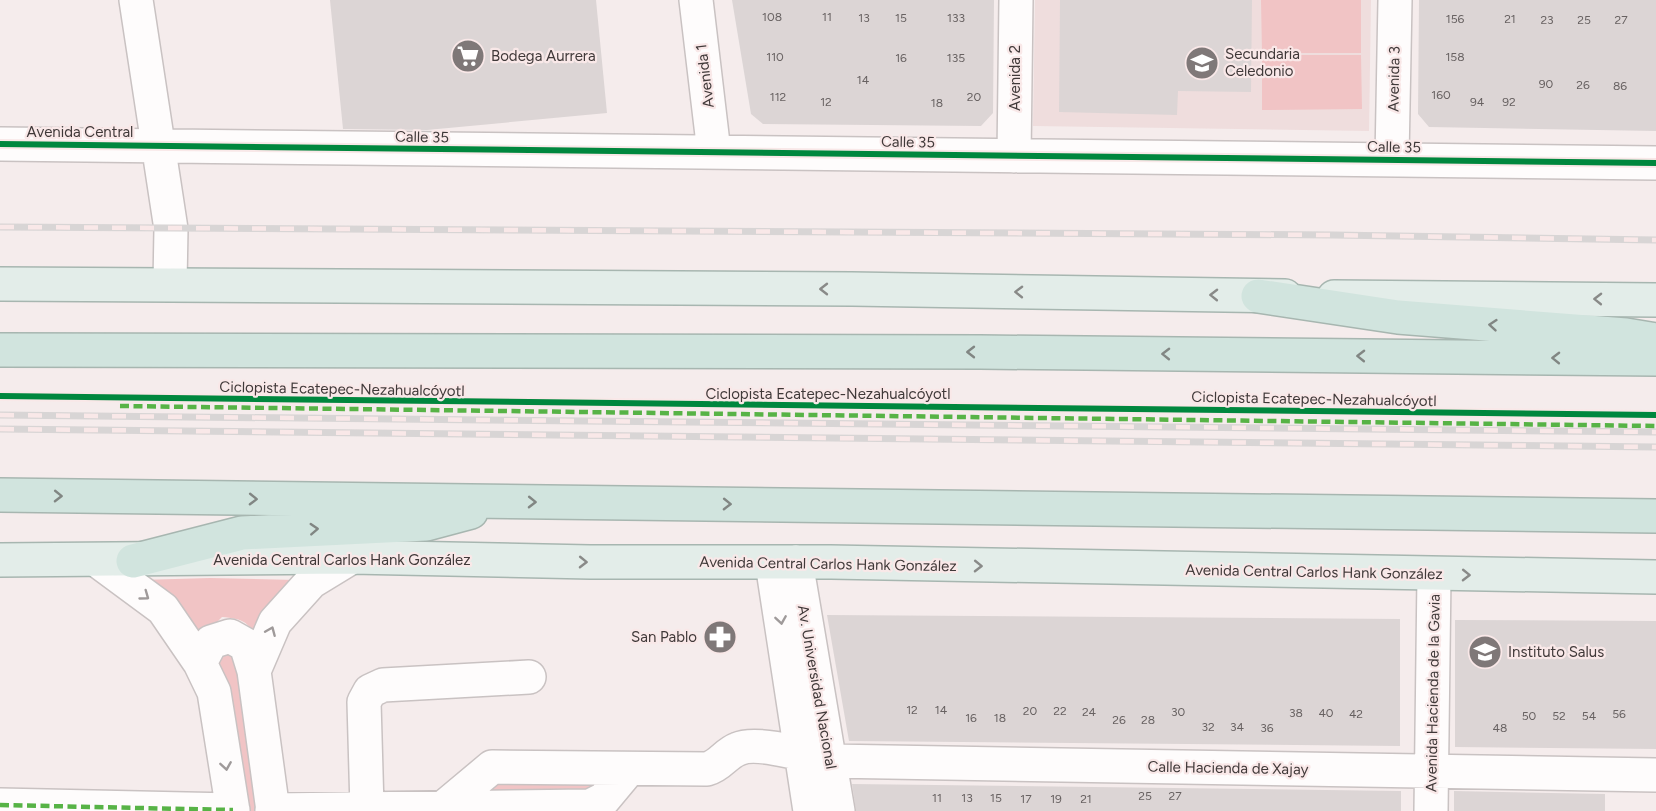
<svg xmlns="http://www.w3.org/2000/svg" width="1656" height="811" font-family="Figtree,sans-serif">
	<style>
		.built { fill: #efdddd }
		.green { fill: #f1c4c5 }
		.building { fill: #dcd5d5 }
		.lines { fill: none; stroke-linecap: round; stroke-linejoin: round }
		.minor-casing { stroke: #c9c2c2; stroke-width: 36 }
		.major-casing { stroke: #a7b6b0; stroke-width: 36 }
		.highway-casing { stroke: #a7b6b0; stroke-width: 36 }
		.minor { stroke: #fefcfc; stroke-width: 33 }
		.major { stroke: #e3ede9; stroke-width: 33 }
		.highway { stroke: #d1e4de; stroke-width: 33 }
		.rail-casing { stroke: #d8d5d5; stroke-width: 7 }
		.rail { stroke: #f9e8e8; stroke-width: 4.5; stroke-dasharray: 14; stroke-linecap: butt }
		.quiet { stroke: #57b346; stroke-width: 4.5; stroke-dasharray: 9 4.5; stroke-linecap: butt }
		.cycleway-casing { stroke: #f9e8e8; stroke-width: 10 }
		.cycleway { stroke: #00873e; stroke-width: 6 }
		.oneway { stroke: #898a88 }
		.oneway2 { stroke: #818683 }
		.oneway3 { stroke: #9f9a9a }
		.labels { text-anchor: middle; dominant-baseline: central; stroke-width: 4.5; stroke-linejoin: round; paint-order: stroke }
		.number-label { font-size: 12px; fill: #686262 }
		.poi-label { font-size: 15px; fill: #403939; stroke: #f9e8e8; text-anchor: start }
		.street-label { font-size: 15px; fill: #403939; stroke: #f9e8e8 }
	</style>
	<rect width="100%" height="100%" fill="#f5ecec"/>
	<!-- built -->
	<path class="built" d="M1035,0h336l-2,131 -336,-5z"/>
	<!-- green -->
	<path class="green" d="M1261,0h100v53h-99z
		M1262,55h99l1,54 -100,1z
		M210,578l86,2c-32,26 -31,23 -36,64 -11,-21 -14,-25 -38,-27l-10,10 -15,5 -57,-52z
		M221,647h15l31,164h-23l-29,-137z
		M594,782l-11,15 -103,3 -4,-16z"/>
	<!-- building -->
	<path class="building" d="M330,0h266l11,113 -180,17 -84,-1z
		M732,0h262l-1,113 -12,13 -218,-2 -12,-10z
		M1060,0h192l-1,92 -73,-1 -1,24 -118,-3z
		M1419,0h237v131l-227,-4 -11,-13z
		M827,615l573,4v127l-551,-5z
		M1455,620l201,1v128l-201,-2z
		M852,784l549,7v20h-545z
		M1454,791l151,3v17h-151z"/>
	<g class="lines">
		<defs>
			<path id="minor" d="M136,0l35,229 -1,54
				M696,0l18,152
				M0,144l1656,19
				M1014,156l2,-156
				M1392,158l3,-158
				M98,561l65,48 37,54 14,29 19,119
				M796,562l42,249
				M772,563l38,248
				M200,663l11,-21 19,-6 16,9 8,26
				M0,805l233,5
				M367,808l-3,-106 6,-11 13,-6 146,-8
				M443,808l49,-41 215,2c14,-4 18,-15 31,-20 19,-9 71,7 92,12l826,14
				M272,810l318,-4 14,-7 25,-30
				M273,811l-19,-140 21,-49 36,-40 41,-25
				M1431,811l3,-236"/>
			<path id="major" d="M0,284l852,5 433,7
				M1334,297l322,3
				M0,560l352,-3 238,5h241l825,15"/>
			<path id="highway" d="M1258,296l140,21 228,18 30,5
				M0,350l980,2 676,7
				M0,495l1656,21
				M133,561l109,-28 184,-9 45,-12"/>
		</defs>
		<!-- minor casing -->
		<use href="#minor" class="minor-casing"/>
		<!-- major casing -->
		<use href="#major" class="major-casing"/>
		<!-- highway casing -->
		<use href="#highway" class="highway-casing"/>
		<!-- minor -->
		<use href="#minor" class="minor"/>
		<!-- major -->
		<use href="#major" class="major"/>
		<!-- highway -->
		<use href="#highway" class="highway"/>
		<defs>
			<path id="rail" d="M0,227l1333,8 323,5
				M0,415l1656,17
				M0,429l1656,18"/>
		</defs>
		<!-- rail casing -->
		<use href="#rail" class="rail-casing"/>
		<!-- rail -->
		<use href="#rail" class="rail"/>
		<!-- quiet -->
		<path class="quiet" d="M120,406l1536,20
			M0,805l233,5"/>
		<defs>
			<path id="cycleway" d="M0,144l1656,19
				M0,396l1656,19"/>
		</defs>
		<!-- cycleway casing -->
		<use href="#cycleway" class="cycleway-casing"/>
		<!-- cycleway -->
		<use href="#cycleway" class="cycleway"/>
	</g>
	<!-- one-way arrows -->
	<defs><path id="oneway-chevron" d="M-2-3.5L2.5 0L-2 3.5" fill="none" stroke-width="1.6" stroke-linecap="round" stroke-linejoin="round" transform="scale(1.5)"/></defs>
	<g class="oneway">
		<use href="#oneway-chevron" transform="translate(824 289) rotate(-180)"/>
		<use href="#oneway-chevron" transform="translate(1019 292) rotate(-179)"/>
		<use href="#oneway-chevron" transform="translate(1214 295) rotate(-179)"/>
		<use href="#oneway-chevron" transform="translate(1598 299) rotate(-179)"/>
		<use href="#oneway-chevron" transform="translate(583 562) rotate(1)"/>
		<use href="#oneway-chevron" transform="translate(978 566) rotate(1)"/>
		<use href="#oneway-chevron" transform="translate(1466 575) rotate(1)"/>
	</g>
	<g class="oneway2">
		<use href="#oneway-chevron" transform="translate(1493 325) rotate(-175)"/>
		<use href="#oneway-chevron" transform="translate(971 352) rotate(-180)"/>
		<use href="#oneway-chevron" transform="translate(1166 354) rotate(-179)"/>
		<use href="#oneway-chevron" transform="translate(1361 356) rotate(-179)"/>
		<use href="#oneway-chevron" transform="translate(1556 358) rotate(-179)"/>
		<use href="#oneway-chevron" transform="translate(58 496) rotate(1)"/>
		<use href="#oneway-chevron" transform="translate(253 499) rotate(1)"/>
		<use href="#oneway-chevron" transform="translate(532 502) rotate(1)"/>
		<use href="#oneway-chevron" transform="translate(727 504) rotate(1)"/>
		<use href="#oneway-chevron" transform="translate(314 529) rotate(-3)"/>
	</g>
	<g class="oneway3">
		<use href="#oneway-chevron" transform="translate(145 596) rotate(36)"/>
		<use href="#oneway-chevron" transform="translate(781 620) rotate(81)"/>
		<use href="#oneway-chevron" transform="translate(271 631) rotate(-67)"/>
		<use href="#oneway-chevron" transform="translate(226 766) rotate(81)"/>
	</g>
	<!-- icons -->
	<defs>
		<symbol id="supermarket-disc" viewBox="-11 -11 22 22"><circle r="9.5" fill="#7f7878" stroke="#f9e8e8"/><path d="M-6-5.5h2.5l.6 2H6L4.5 2H-2.5L-4.4-4H-6ZM-1.5 3.2a1.3 1.3 0 1 0 .1 0ZM3 3.2a1.3 1.3 0 1 0 .1 0Z" fill="#fff"/></symbol>
		<symbol id="school-disc" viewBox="-11 -11 22 22"><circle r="9.5" fill="#7f7878" stroke="#f9e8e8"/><path d="M0-5L7-2L0 1L-7-2ZM-4 1L0 2.5L4 1V4Q0 6-4 4Z" fill="#fff"/></symbol>
		<symbol id="pharmacy-disc" viewBox="-11 -11 22 22"><circle r="9.5" fill="#7f7878" stroke="#f9e8e8"/><path d="M-2-6h4v4h4v4h-4v4h-4v-4h-4v-4h4Z" fill="#fff"/></symbol>
		<symbol id="university-disc" viewBox="-11 -11 22 22"><circle r="9.5" fill="#7f7878" stroke="#f9e8e8"/><path d="M0-5L7-2L0 1L-7-2ZM-4 1L0 2.5L4 1V4Q0 6-4 4Z" fill="#fff"/></symbol>
	</defs>
	<g fill-rule="evenodd">
		<use href="#supermarket-disc" x="449" y="37" width="38" height="38"/>
		<use href="#school-disc" x="1183" y="44" width="38" height="38"/>
		<use href="#pharmacy-disc" x="701" y="618" width="38" height="38"/>
		<use href="#university-disc" x="1466" y="633" width="38" height="38"/>
	</g>
	<g class="labels">
		<!-- number labels -->
		<g class="number-label">
			<text x="772" y="17">108</text>
			<text x="827" y="17">11</text>
			<text x="864" y="18">13</text>
			<text x="901" y="18">15</text>
			<text x="956" y="18">133</text>
			<text x="1455" y="19">156</text>
			<text x="1510" y="19">21</text>
			<text x="1547" y="20">23</text>
			<text x="1584" y="20">25</text>
			<text x="1621" y="20">27</text>
			<text x="775" y="57">110</text>
			<text x="1455" y="57">158</text>
			<text x="901" y="58">16</text>
			<text x="956" y="58">135</text>
			<text x="863" y="80">14</text>
			<text x="1546" y="84">90</text>
			<text x="1583" y="85">26</text>
			<text x="1620" y="86">86</text>
			<text x="1441" y="95">160</text>
			<text x="778" y="97">112</text>
			<text x="974" y="97">20</text>
			<text x="826" y="102">12</text>
			<text x="1477" y="102">94</text>
			<text x="1509" y="102">92</text>
			<text x="937" y="103">18</text>
			<text x="912" y="710">12</text>
			<text x="941" y="710">14</text>
			<text x="1030" y="711">20</text>
			<text x="1060" y="711">22</text>
			<text x="1089" y="712">24</text>
			<text x="1178" y="712">30</text>
			<text x="1296" y="713">38</text>
			<text x="1326" y="713">40</text>
			<text x="1356" y="714">42</text>
			<text x="1619" y="714">56</text>
			<text x="1529" y="716">50</text>
			<text x="1559" y="716">52</text>
			<text x="1589" y="716">54</text>
			<text x="971" y="718">16</text>
			<text x="1000" y="718">18</text>
			<text x="1119" y="720">26</text>
			<text x="1148" y="720">28</text>
			<text x="1208" y="727">32</text>
			<text x="1237" y="727">34</text>
			<text x="1267" y="728">36</text>
			<text x="1500" y="728">48</text>
			<text x="1145" y="796">25</text>
			<text x="1175" y="796">27</text>
			<text x="937" y="798">11</text>
			<text x="967" y="798">13</text>
			<text x="996" y="798">15</text>
			<text x="1026" y="799">17</text>
			<text x="1056" y="799">19</text>
			<text x="1086" y="799">21</text>
		</g>
		<!-- poi labels -->
		<g class="poi-label">
			<text x="1225" y="54">Secundaria<tspan x="1225" dy="17">Celedonio</tspan></text>
			<text x="491" y="56">Bodega Aurrera</text>
			<text x="697" y="637" text-anchor="end">San Pablo</text>
			<text x="1508" y="652">Instituto Salus</text>
		</g>
		<!-- street labels -->
		<g class="street-label">
			<text transform="translate(705 76) rotate(-97)">Avenida 1</text>
			<text transform="translate(1015 78) rotate(-90)">Avenida 2</text>
			<text transform="translate(1394 79) rotate(-89)">Avenida 3</text>
			<text x="80" y="132">Avenida Central</text>
			<text transform="translate(422 137) rotate(1)">Calle 35</text>
			<text transform="translate(908 142) rotate(1)">Calle 35</text>
			<text transform="translate(1394 147) rotate(1)">Calle 35</text>
			<text transform="translate(342 389) rotate(1)">Ciclopista Ecatepec-Nezahualcóyotl</text>
			<text x="828" y="394">Ciclopista Ecatepec-Nezahualcóyotl</text>
			<text transform="translate(1314 399) rotate(1)">Ciclopista Ecatepec-Nezahualcóyotl</text>
			<text x="342" y="560">Avenida Central Carlos Hank González</text>
			<text transform="translate(828 564) rotate(1)">Avenida Central Carlos Hank González</text>
			<text transform="translate(1314 572) rotate(1)">Avenida Central Carlos Hank González</text>
			<text transform="translate(817 687) rotate(80)">Av. Universidad Nacional</text>
			<text transform="translate(1433 693) rotate(-89)">Avenida Hacienda de la Gavia</text>
			<text transform="translate(1228 768) rotate(1)">Calle Hacienda de Xajay</text>
		</g>
	</g>
</svg>
